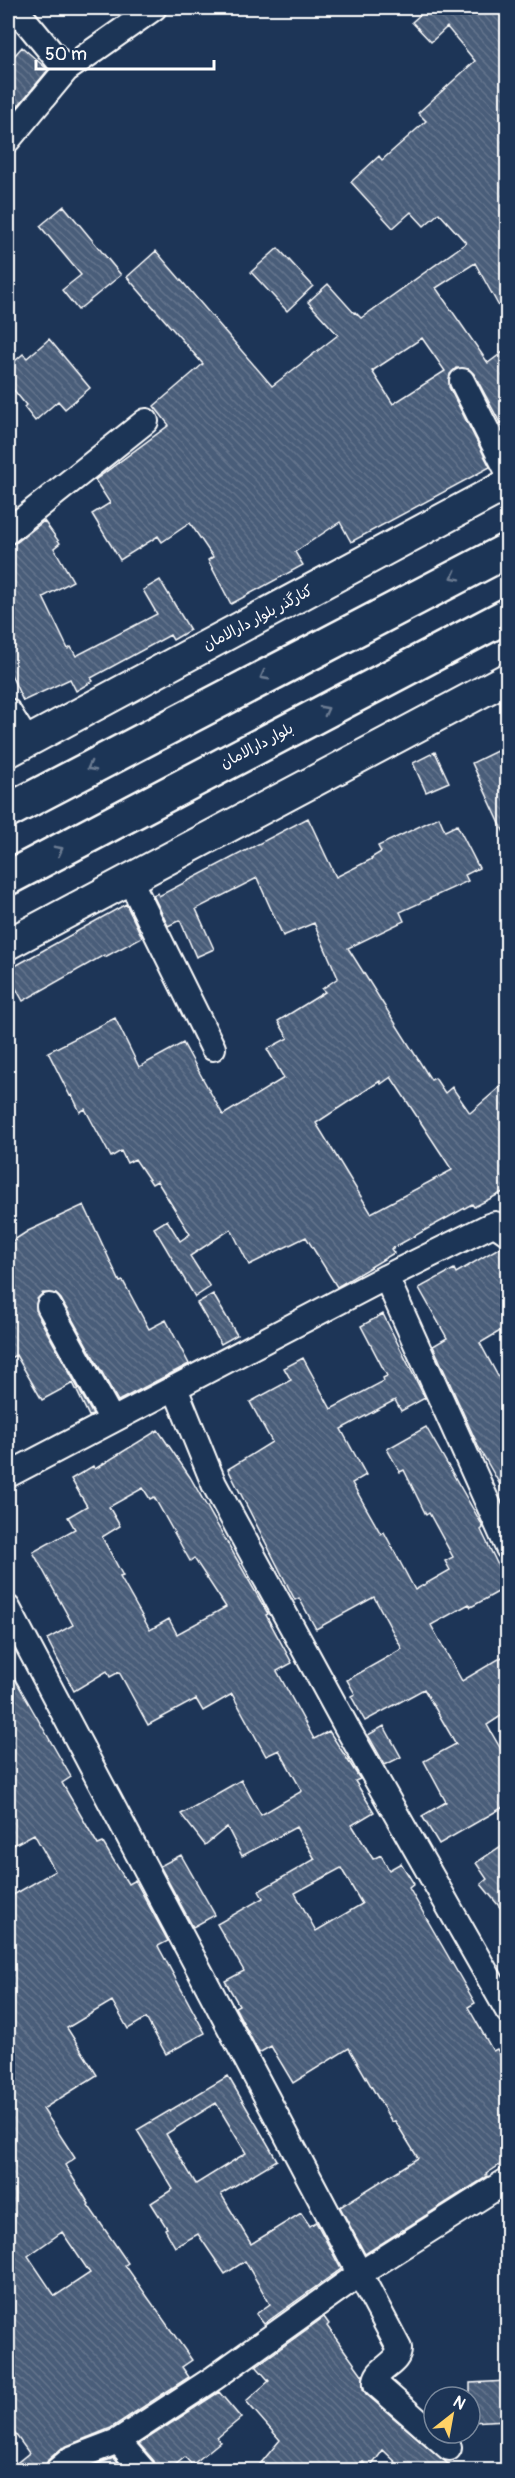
<svg xmlns="http://www.w3.org/2000/svg" width="515" height="2478" font-family="Pangolin,'Playpen Sans Arabic',sans-serif">
	<style>
		.building { fill: url(#building-back-hatch); stroke: #fff; stroke-width: 1.5; fill-rule: evenodd }
		.lines { fill: none; stroke-linecap: round; stroke-linejoin: round }
		.minor-casing { stroke: #fff; stroke-width: 28 }
		.tertiary-casing { stroke: #fff; stroke-width: 34 }
		.secondary-casing { stroke: #fff; stroke-width: 38 }
		.minor { stroke: #1d3557; stroke-width: 24 }
		.tertiary { stroke: #1d3557; stroke-width: 30 }
		.secondary { stroke: #1d3557; stroke-width: 33 }
		.oneway { stroke: #6c7c92 }
		.labels { text-anchor: middle; dominant-baseline: central; stroke-width: 4.5; stroke-linejoin: round; paint-order: stroke }
		.street-label { font-size: 15px; fill: #fff; stroke: #1d3557 }
	</style>
	<defs>
		<pattern id="building-back-hatch" width="6" height="6" patternUnits="userSpaceOnUse" patternTransform="scale(1.5)"><rect width="6" height="6" fill="#4a5d79"/><path d="M-1 5l2 2M0 0l6 6M5-1l2 2" fill="none" stroke="#65758d"/></pattern>
	</defs>
	<rect width="100%" height="100%" fill="#1d3557"/>
	<filter id="ink" filterUnits="userSpaceOnUse"><feTurbulence type="fractalNoise" baseFrequency=".0167" numOctaves="2"/><feDisplacementMap in="SourceGraphic" scale="12" xChannelSelector="R" yChannelSelector="G"/><feConvolveMatrix kernelMatrix="1 2 1 2 8 2 1 2 1" color-interpolation-filters="sRGB"/></filter>
	<g filter="url(#ink)">
		<!-- building -->
		<path class="building" d="M428,8h70l9,9v304l-32,-58 -39,25 52,75 19,-14v87l-33,-62 -5,-5 -13,-1 -6,6 -1,13 41,80 -139,75 -11,-20 -45,30 8,13 -72,39 -23,-44 5,-3 -23,-34 -28,19 -4,-6 -38,24 -28,-46 18,-11 -15,-23 74,-55 -15,-19 49,-42 -76,-87 29,-26 116,135 66,-51 -30,-33 20,-18 26,29 1,-1 6,6 105,-75 -27,-30 -15,13 -13,-14 -18,16 -42,-46 28,-26 3,4 44,-39 -8,-8 57,-52 -28,-34 -16,15 -19,-20zM422,338l23,33 -52,33 -21,-33z
			M22,47l26,23 -40,48v-55z
			M64,206l57,69 -43,35 -16,-20 19,-15 -41,-49z
			M278,248l35,38 -26,25 -36,-39z
			M49,339l41,49 -25,21 -7,-8 -23,20 -11,-14 2,-2 -18,-22v-16l15,-13 4,4z
			M44,521l16,22 -6,5 19,33 -30,16 25,52 3,-2 5,9 81,-42 -14,-24 17,-10 30,50 -17,10 -3,-5 -79,43 2,3 -17,10 -6,-12 -47,22 -15,-33v-123l9,-3z
			M507,746v93l-35,-76z
			M435,752l14,30 -23,10 -13,-29z
			M439,817l6,14 12,-6 22,43 -14,7 3,6 -68,31 4,9 -56,27 83,132 4,-2 10,15 7,-6 18,26 37,-32v109l-33,17 -2,-3 -81,45 3,4 -57,34 -31,-50 -57,28 -18,-36 -41,27 20,31 -15,10 -41,-69 13,-8 13,21 10,-7 -33,-53 -5,3 -17,-25 -8,4 -6,-12 -10,6 -26,-48 -5,3 -8,-17 -2,1 -22,-44 67,-34 24,49 44,-24 40,72 61,-37 -17,-29 21,-11 -10,-17 47,-29 -3,-3 16,-11 -24,-55 -31,13 -26,-58 -61,31 18,40 -18,8 -16,-37 -12,6 -15,-31 5,-2 1,3 149,-78 28,59 36,-18 -1,-1 10,-6 -3,-6zM391,1077l61,93 -81,43 -55,-90 64,-42 1,3z
			M126,904l16,33 -37,20 -1,-2 -81,46 -15,-27v-4z
			M84,1205l36,77 3,-1 26,48 17,-9 23,44 -71,37 -57,-102 -5,-5 -13,-1 -6,6 -1,13 57,103 -4,1 -16,-33 -31,17 -26,-45 -8,4v-115l20,-13z
			M502,1246l5,1v80l-27,16 27,50v104l-29,-51 -45,-100 14,-8 -28,-50 35,-19 2,4z
			M213,1294l24,41 -16,9 -24,-41z
			M383,1314l42,84 -24,13 -6,-11 -54,29 25,46 -14,8 29,51 3,-2 31,58 35,-20 -5,-9 8,-4 -24,-44 -3,2 -22,-45 -4,2 -13,-23 39,-22 55,96 2,5 -2,2 26,54v3l-36,20 -2,-3 -38,21 31,56 45,-27v58l-20,13 20,35v45l-68,39 -17,-28 24,-14 -22,-41 32,-17 -32,-55 -59,32 -14,-25 4,-2 -8,-14 55,-31 -28,-52 -58,32 -17,-31 -4,2 -67,-131 44,-27 -22,-40 41,-22 -7,-12 19,-10 28,51 53,-28 -1,-3 4,-2 -26,-50z
			M158,1430l32,47 78,137 -2,1 26,48 -15,8 37,68 15,-8 31,48 -5,2 19,31 -22,13 21,34 8,-4 8,15 12,-7 13,21 -5,4 66,115 -7,4 25,44 4,-2 10,17v94l-21,14 2,2 -123,78 -25,-47 78,-49 -23,-37 -3,1 -43,-74 -56,35 -22,-37 -12,7 -24,-46 4,-2 -14,-24 19,-10 -27,-47 46,-26 -4,-7 56,-32 -19,-32 -54,29 -15,-29 -22,18 -24,-31 60,-34 20,35 41,-24 -23,-41 -13,6 -34,-62 -29,17 -7,-12 -48,26 -29,-53 -9,5 -3,-6 -33,20 -27,-52 26,-14 -40,-73 42,-23 -7,-12 19,-11 -16,-27 22,-13 2,3zM143,1488l7,11 4,-2 36,64 4,-3 32,49 -49,27 -8,-15 -19,11 -30,-53 3,-1 -21,-39 18,-11 -11,-19zM341,1868l21,36 -46,27 -21,-38z
			M8,1667l63,110 -9,6 36,62 5,-2 25,41 7,-4 33,61 -10,5 47,87 -39,21 -20,-36 -18,11 -16,-28 -45,27 30,47 -54,34 32,49 -10,7 24,39 -1,1 40,58 -3,2 67,95 -10,7 7,10 -78,51 -49,20 -14,12 -4,10h-36l21,-17 -21,-29v-526l47,-27 -21,-37 -26,14zM62,2232l28,41 -35,23 -27,-40z
			M384,1726l17,31 -16,8 -17,-30z
			M507,1842v74l-26,-32 6,-5 -11,-16z
			M181,1855l34,60 -22,12 -33,-61z
			M228,2076l49,84 -56,34 30,50 50,-31 9,13 6,-4 25,47 -77,55 -8,-10 14,-10 -25,-43 -20,13 -27,-40 -23,13 -10,-18 2,-1 -16,-25 22,-14 -36,-59zM216,2103l30,50 -50,31 -30,-50z
			M324,2317l5,7 -2,2 36,50v13l3,5 89,76h-51l-21,-20 -13,18 -7,-6 -7,8h-101l25,-30 -34,-39 23,-20 -13,-15z
			M507,2381v39l-37,2v-39z
			M219,2392l22,26 -24,20 3,4 -28,23 -7,-8 -16,13h-12l-3,-9 -15,-17z
			M114,2458l10,12h-43z"/>
		<g class="lines">
			<defs>
				<path id="minor" d="M15,8l51,62
					M8,140l58,-70 88,-62
					M462,381l46,91
					M8,531l138,-110
					M8,711l19,30
					M129,878l84,170
					M386,1277l122,271
					M49,1306l63,114
					M175,1388l39,96 132,242 162,285
					M8,1475l378,-198 103,-51 6,-2 13,9
					M8,1608l391,740c1,17 -25,20 -23,36l73,64
					M118,2441l25,29
					M58,2470l13,-11 47,-18 96,-63 144,-103 150,-95"/>
				<path id="tertiary" d="M8,752l500,-268
					M8,944l500,-266"/>
				<path id="secondary" d="M8,811l500,-261
					M8,878l500,-263"/>
			</defs>
			<!-- minor casing -->
			<use href="#minor" class="minor-casing"/>
			<!-- tertiary casing -->
			<use href="#tertiary" class="tertiary-casing"/>
			<!-- secondary casing -->
			<use href="#secondary" class="secondary-casing"/>
			<!-- minor -->
			<use href="#minor" class="minor"/>
			<!-- tertiary -->
			<use href="#tertiary" class="tertiary"/>
			<!-- secondary -->
			<use href="#secondary" class="secondary"/>
		</g>
		<!-- one-way arrows -->
		<defs><path id="oneway-chevron" d="M-2-3.5L2.5 0L-2 3.5" fill="none" stroke-width="1.6" stroke-linecap="round" stroke-linejoin="round" transform="scale(1.5)"/></defs>
		<g class="oneway">
			<use href="#oneway-chevron" transform="translate(455 576) rotate(153)"/>
			<use href="#oneway-chevron" transform="translate(264 676) rotate(152)"/>
			<use href="#oneway-chevron" transform="translate(325 710) rotate(-28)"/>
			<use href="#oneway-chevron" transform="translate(91 767) rotate(152)"/>
			<use href="#oneway-chevron" transform="translate(59 850) rotate(-28)"/>
		</g>
	</g>
	<g class="labels">
		<!-- street labels -->
		<g class="street-label">
			<text transform="translate(258 618) rotate(-28)">کنارگذر بلوار دارالامان</text>
			<text transform="translate(257 746) rotate(-28)">بلوار دارالامان</text>
		</g>
	</g>
	<!-- margin -->
	<rect width="515" height="2478" fill="none" stroke="#1d3557" stroke-width="30"/>
	<rect x="15" y="15" width="485" height="2448" fill="none" stroke="#fff" stroke-width="2" filter="url(#ink)"/>
	<!-- north arrow -->
	<g transform="translate(452 2415) rotate(31)"><circle r="28" fill="#1d3557" stroke="#77869a" stroke-width="1.5"/>
	<path d="M0-4.5L10 22L0 15L-10 22Z" fill="#ffd166"/>
	<text y="-9" font-size="16" font-weight="bold" text-anchor="middle" fill="#ffffff">N</text>
	</g>
	<!-- scale -->
	<path d="M36 60v9h178v-9" fill="none" stroke="#ffffff" stroke-width="3"/>
	<text x="45" y="60" font-size="18" fill="#ffffff" stroke="#1d3557" stroke-width="4.5" paint-order="stroke">50 m</text>
</svg>
